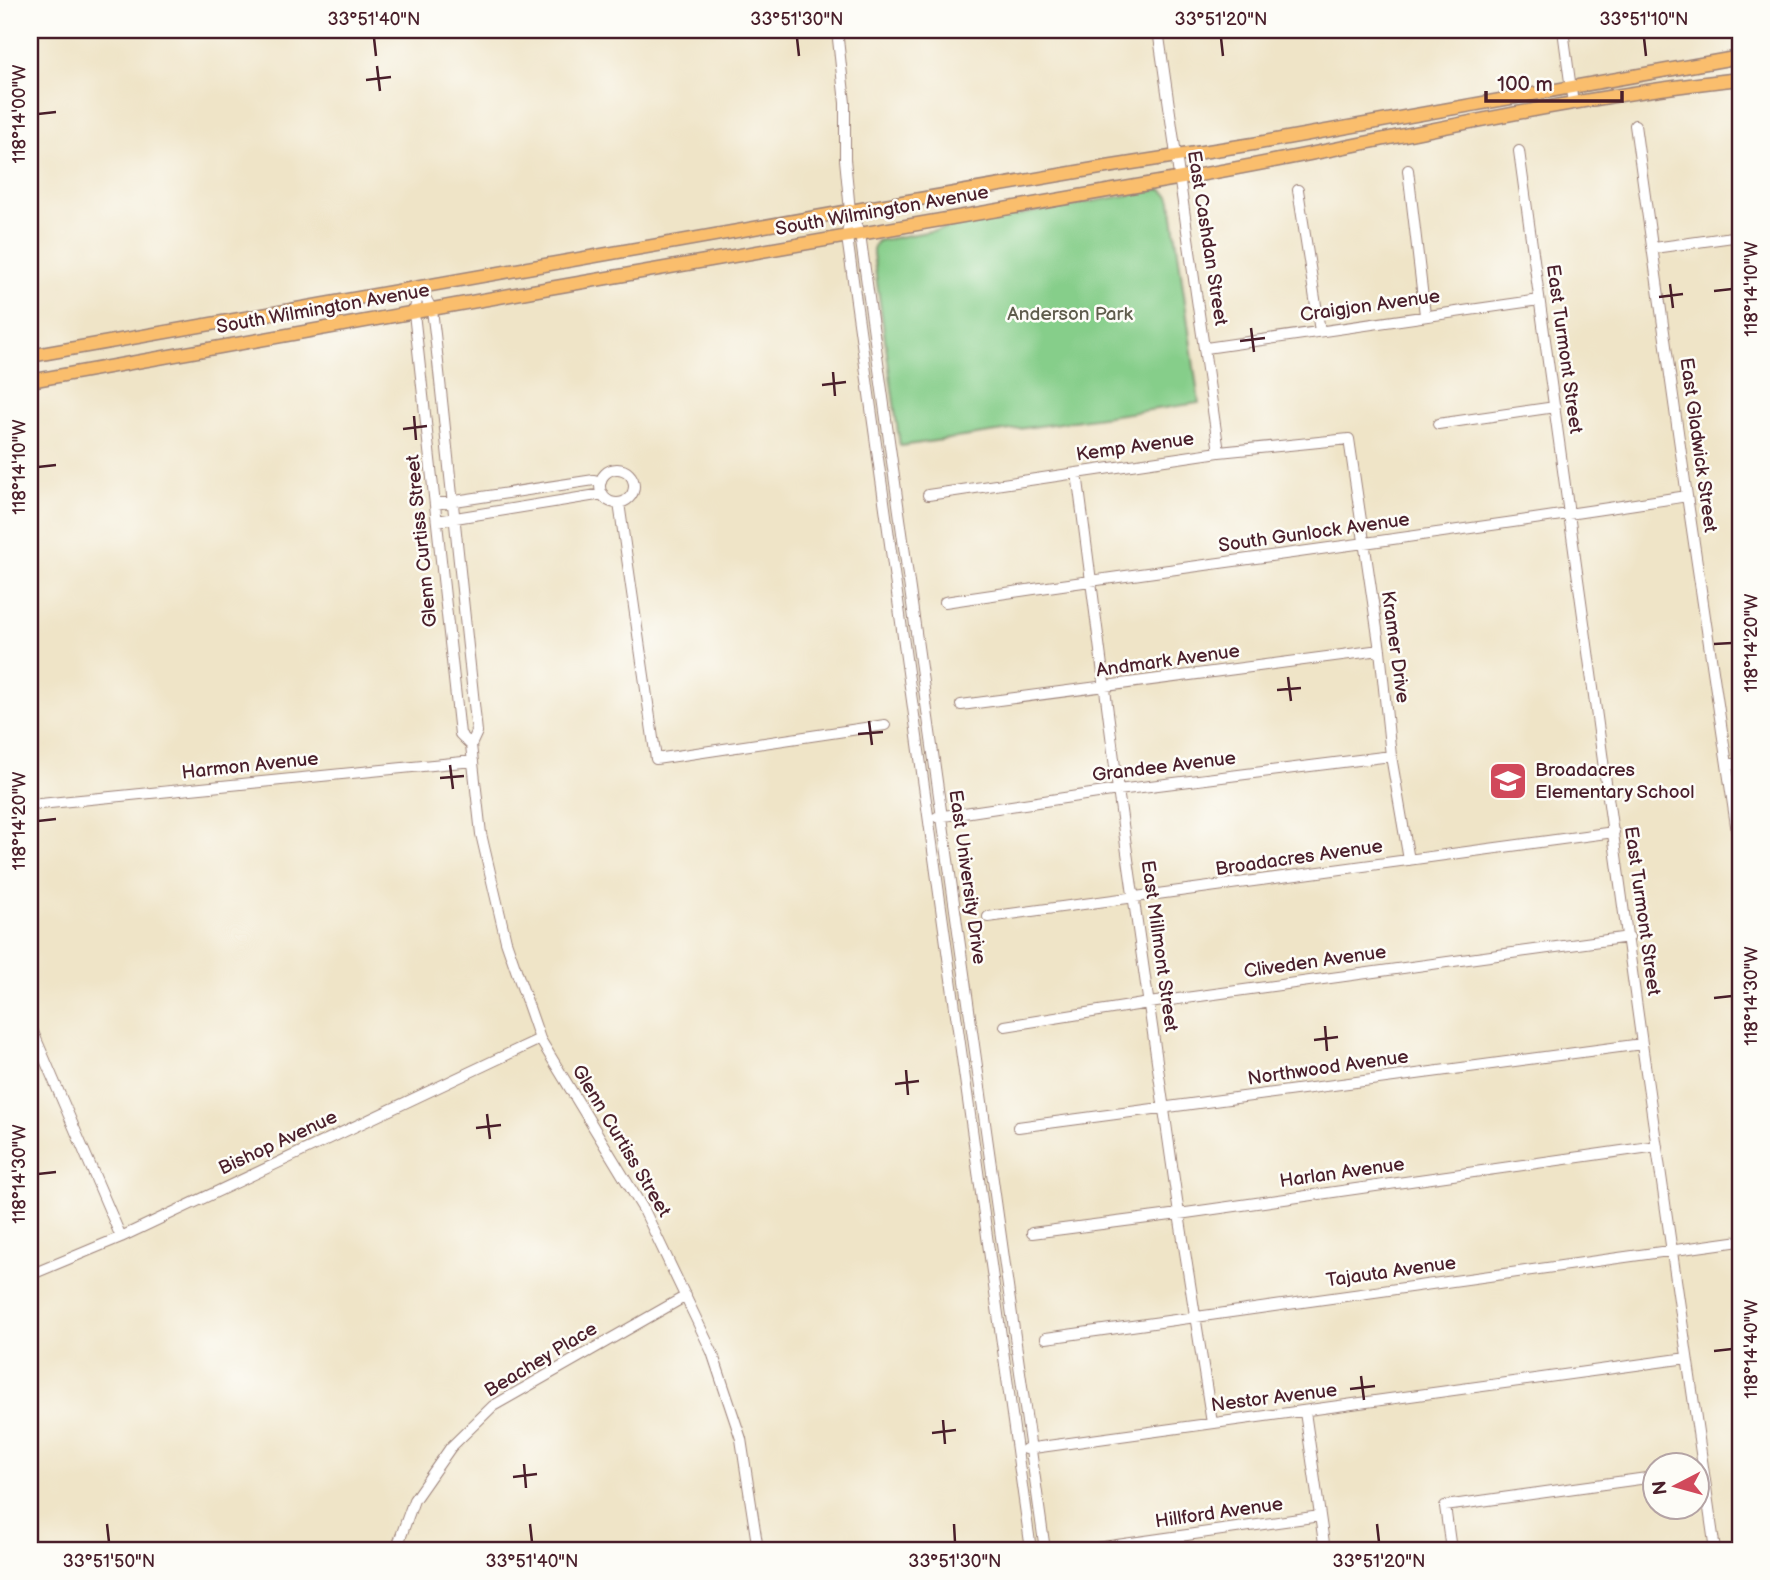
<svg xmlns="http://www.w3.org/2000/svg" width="1770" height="1580" font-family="'Balsamiq Sans',sans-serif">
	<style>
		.green { fill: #86ce8a; stroke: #68765a; stroke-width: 2 }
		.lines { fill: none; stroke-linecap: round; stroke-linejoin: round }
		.minor-casing { stroke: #9c8279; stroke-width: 12 }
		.major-casing { stroke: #9c8279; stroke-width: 15 }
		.minor { stroke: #fff; stroke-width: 10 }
		.major { stroke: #fabe6d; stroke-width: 12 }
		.ticks { fill: none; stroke: #4a1f2b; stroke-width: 2.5 }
		.labels { text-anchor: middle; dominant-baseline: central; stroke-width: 5; stroke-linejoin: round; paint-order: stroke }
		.street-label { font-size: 19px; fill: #4a1f2b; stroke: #fdfcf7 }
		.park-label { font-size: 19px; fill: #5f5c4c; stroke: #fdfcf7 }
		.poi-label { font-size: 19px; fill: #4a1f2b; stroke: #fdfcf7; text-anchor: start }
		.neatline { fill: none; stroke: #4a1f2b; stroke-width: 2.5 }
		.ticks-label { font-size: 18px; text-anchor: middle; fill: #4a1f2b }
	</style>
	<rect width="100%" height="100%" fill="#fdfcf7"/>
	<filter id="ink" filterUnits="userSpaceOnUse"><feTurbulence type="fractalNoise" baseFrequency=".0143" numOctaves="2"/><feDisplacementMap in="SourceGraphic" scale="14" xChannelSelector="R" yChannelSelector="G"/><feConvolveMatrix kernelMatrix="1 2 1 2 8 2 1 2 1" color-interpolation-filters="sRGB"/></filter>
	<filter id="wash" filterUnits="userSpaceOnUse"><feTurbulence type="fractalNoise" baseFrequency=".00686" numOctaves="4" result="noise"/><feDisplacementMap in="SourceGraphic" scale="28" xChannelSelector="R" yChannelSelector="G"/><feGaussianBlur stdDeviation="1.57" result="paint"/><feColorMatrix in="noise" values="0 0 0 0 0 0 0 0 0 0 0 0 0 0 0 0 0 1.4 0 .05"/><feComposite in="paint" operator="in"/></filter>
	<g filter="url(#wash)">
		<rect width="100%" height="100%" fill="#efe4c7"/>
		<!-- green -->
		<path class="green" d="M1161,189l8,7 2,5 28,202 -299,43 -27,-192v-5l4,-8z"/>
	</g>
	<g filter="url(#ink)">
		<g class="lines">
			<defs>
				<path id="minor" d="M837,30l8,73v56l5,52 -3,26 184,1313
					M1158,30l61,422
					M1563,30l10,74
					M1635,125l52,371 53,356
					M1519,151l123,893 73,506
					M1408,170l17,145
					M1298,190l22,141
					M850,211l10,23 185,1316
					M1654,248l86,-12
					M420,288l12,22 3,24 42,398 -6,13 10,89 25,107 34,98 105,173 67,140 29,87 17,111
					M420,288l-6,25 46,421 11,11
					M1206,348l333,-48
					M1438,424l117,-17
					M600 486a17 17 0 1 1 34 0a17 17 0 1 1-34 0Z
					M1077,473l41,317 61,424 33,209
					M928,495l291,-43 130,-13 31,211 11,106 18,104
					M619,503l37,256 229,-34
					M435,504l159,-24 7,2
					M437,521l166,-27
					M945,602c247,-37 495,-67 742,-106
					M961,705l419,-55
					M1727,765l13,-2
					M30,805l443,-44
					M937,817l181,-27 273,-34
					M988,917l626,-85
					M30,1025l91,212
					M1005,1026l144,-23 480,-66
					M1018,1127l624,-83
					M1032,1233l147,-19 478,-68
					M30,1275l91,-38 419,-198
					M1046,1338l694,-97
					M1305,1412l20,138
					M1026,1449l661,-91
					M396,1550l18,-50 37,-53 42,-41 193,-110
					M1082,1550l238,-34
					M1451,1550l-6,-44 209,-29"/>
				<path id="major" d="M30,356l820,-145 250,-43 153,-24 487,-87
					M30,381c384,-69 767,-138 1152,-203 186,-32 370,-79 558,-99"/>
			</defs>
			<!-- minor casing -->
			<use href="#minor" class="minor-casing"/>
			<!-- major casing -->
			<use href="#major" class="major-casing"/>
			<!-- minor -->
			<use href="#minor" class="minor"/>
			<!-- major -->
			<use href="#major" class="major"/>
		</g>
	</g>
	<!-- ticks -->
	<path class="ticks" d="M374,38l2,18M797,38l2,18M1221,38l2,18M1644,38l2,18M377,66l3,25M366,80l25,-3M38,114l18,-2M1670,284l3,24M1714,291l18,-2M1659,297l24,-3M1251,328l3,24M1240,341l25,-3M833,372l2,24M822,385l24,-3M414,416l2,24M403,429l24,-3M38,467l18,-2M1714,644l18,-1M1288,677l3,24M1277,690l24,-2M869,721l3,24M858,734l25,-2M450,765l3,24M440,778l24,-2M38,821l18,-2M1714,998l18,-2M1325,1026l2,25M1314,1040l24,-3M906,1070l2,25M895,1084l24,-3M487,1114l3,25M476,1128l25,-3M38,1174l18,-2M1714,1351l18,-2M1361,1376l3,24M1350,1389l25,-3M943,1420l2,24M932,1433l24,-3M524,1464l2,24M513,1477l24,-3M107,1524l2,18M530,1524l2,18M954,1524l1,18M1377,1524l2,18"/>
	<!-- icons -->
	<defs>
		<symbol id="school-square" viewBox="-11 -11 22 22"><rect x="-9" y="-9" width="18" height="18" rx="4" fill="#d1495b" stroke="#fdfcf7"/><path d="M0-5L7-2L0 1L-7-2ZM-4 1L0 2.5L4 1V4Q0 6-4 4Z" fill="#fff"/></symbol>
	</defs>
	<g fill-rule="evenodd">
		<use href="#school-square" x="1486" y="759" width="44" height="44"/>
	</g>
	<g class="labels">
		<!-- street labels -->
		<g class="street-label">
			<text transform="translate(882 211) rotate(-10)">South Wilmington Avenue</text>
			<text transform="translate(1207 238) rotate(81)">East Cashdan Street</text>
			<text transform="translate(1370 306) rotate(-8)">Craigjon Avenue</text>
			<text transform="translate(323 309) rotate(-10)">South Wilmington Avenue</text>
			<text transform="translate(1564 349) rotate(82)">East Turmont Street</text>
			<text transform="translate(1698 445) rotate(82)">East Gladwick Street</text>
			<text transform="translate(1135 447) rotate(-8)">Kemp Avenue</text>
			<text transform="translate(1314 533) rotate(-8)">South Gunlock Avenue</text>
			<text transform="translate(422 541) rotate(-96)">Glenn Curtiss Street</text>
			<text transform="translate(1395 647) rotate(82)">Kramer Drive</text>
			<text transform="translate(1168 661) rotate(-8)">Andmark Avenue</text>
			<text transform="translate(250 766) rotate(-6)">Harmon Avenue</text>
			<text transform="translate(1164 767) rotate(-7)">Grandee Avenue</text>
			<text transform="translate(1299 858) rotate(-8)">Broadacres Avenue</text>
			<text transform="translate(967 877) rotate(82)">East University Drive</text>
			<text transform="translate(1642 911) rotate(82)">East Turmont Street</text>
			<text transform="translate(1159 946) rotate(82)">East Millmont Street</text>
			<text transform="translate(1315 962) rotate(-8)">Cliveden Avenue</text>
			<text transform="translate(1328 1068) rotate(-8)">Northwood Avenue</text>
			<text transform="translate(621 1141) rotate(59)">Glenn Curtiss Street</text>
			<text transform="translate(278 1143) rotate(-25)">Bishop Avenue</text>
			<text transform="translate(1342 1173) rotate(-8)">Harlan Avenue</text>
			<text transform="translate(1391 1272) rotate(-8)">Tajauta Avenue</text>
			<text transform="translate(541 1360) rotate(-31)">Beachey Place</text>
			<text transform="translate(1274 1398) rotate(-7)">Nestor Avenue</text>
			<text transform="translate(1219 1513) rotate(-8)">Hillford Avenue</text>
		</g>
		<!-- park labels -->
		<g class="park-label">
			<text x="1070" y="314">Anderson Park</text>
		</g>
		<!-- poi labels -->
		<g class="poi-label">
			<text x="1535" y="770">Broadacres<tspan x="1535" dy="22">Elementary School</tspan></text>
		</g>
	</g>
	<!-- margin -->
	<rect width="1770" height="1580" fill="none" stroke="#fdfcf7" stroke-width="77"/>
	<!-- north arrow -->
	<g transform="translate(1676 1486) rotate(264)"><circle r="33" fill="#fdfcf7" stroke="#b5a4a5" stroke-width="2"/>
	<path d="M0-5L12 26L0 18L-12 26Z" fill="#d1495b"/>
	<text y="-10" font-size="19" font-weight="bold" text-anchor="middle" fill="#4a1f2b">N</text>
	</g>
	<!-- scale -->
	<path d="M1486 91v10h136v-10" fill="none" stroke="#4a1f2b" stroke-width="3.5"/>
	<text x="1497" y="91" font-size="21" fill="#4a1f2b" stroke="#fdfcf7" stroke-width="5" paint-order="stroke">100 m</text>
	<rect x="38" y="38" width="1694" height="1504" class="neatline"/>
	<g class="ticks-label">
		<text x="374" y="25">33°51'40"N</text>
		<text x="797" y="25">33°51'30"N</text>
		<text x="1221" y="25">33°51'20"N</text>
		<text x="1644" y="25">33°51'10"N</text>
		<text transform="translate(19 114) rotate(-90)" y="6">118°14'00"W</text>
		<text transform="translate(1751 289) rotate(-90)" y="6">118°14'10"W</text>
		<text transform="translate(19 467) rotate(-90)" y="6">118°14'10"W</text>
		<text transform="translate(1751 643) rotate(-90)" y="6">118°14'20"W</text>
		<text transform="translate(19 821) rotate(-90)" y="6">118°14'20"W</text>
		<text transform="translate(1751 996) rotate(-90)" y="6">118°14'30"W</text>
		<text transform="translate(19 1174) rotate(-90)" y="6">118°14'30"W</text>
		<text transform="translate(1751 1349) rotate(-90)" y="6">118°14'40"W</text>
		<text x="109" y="1567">33°51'50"N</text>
		<text x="532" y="1567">33°51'40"N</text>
		<text x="955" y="1567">33°51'30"N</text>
		<text x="1379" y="1567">33°51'20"N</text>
	</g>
</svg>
